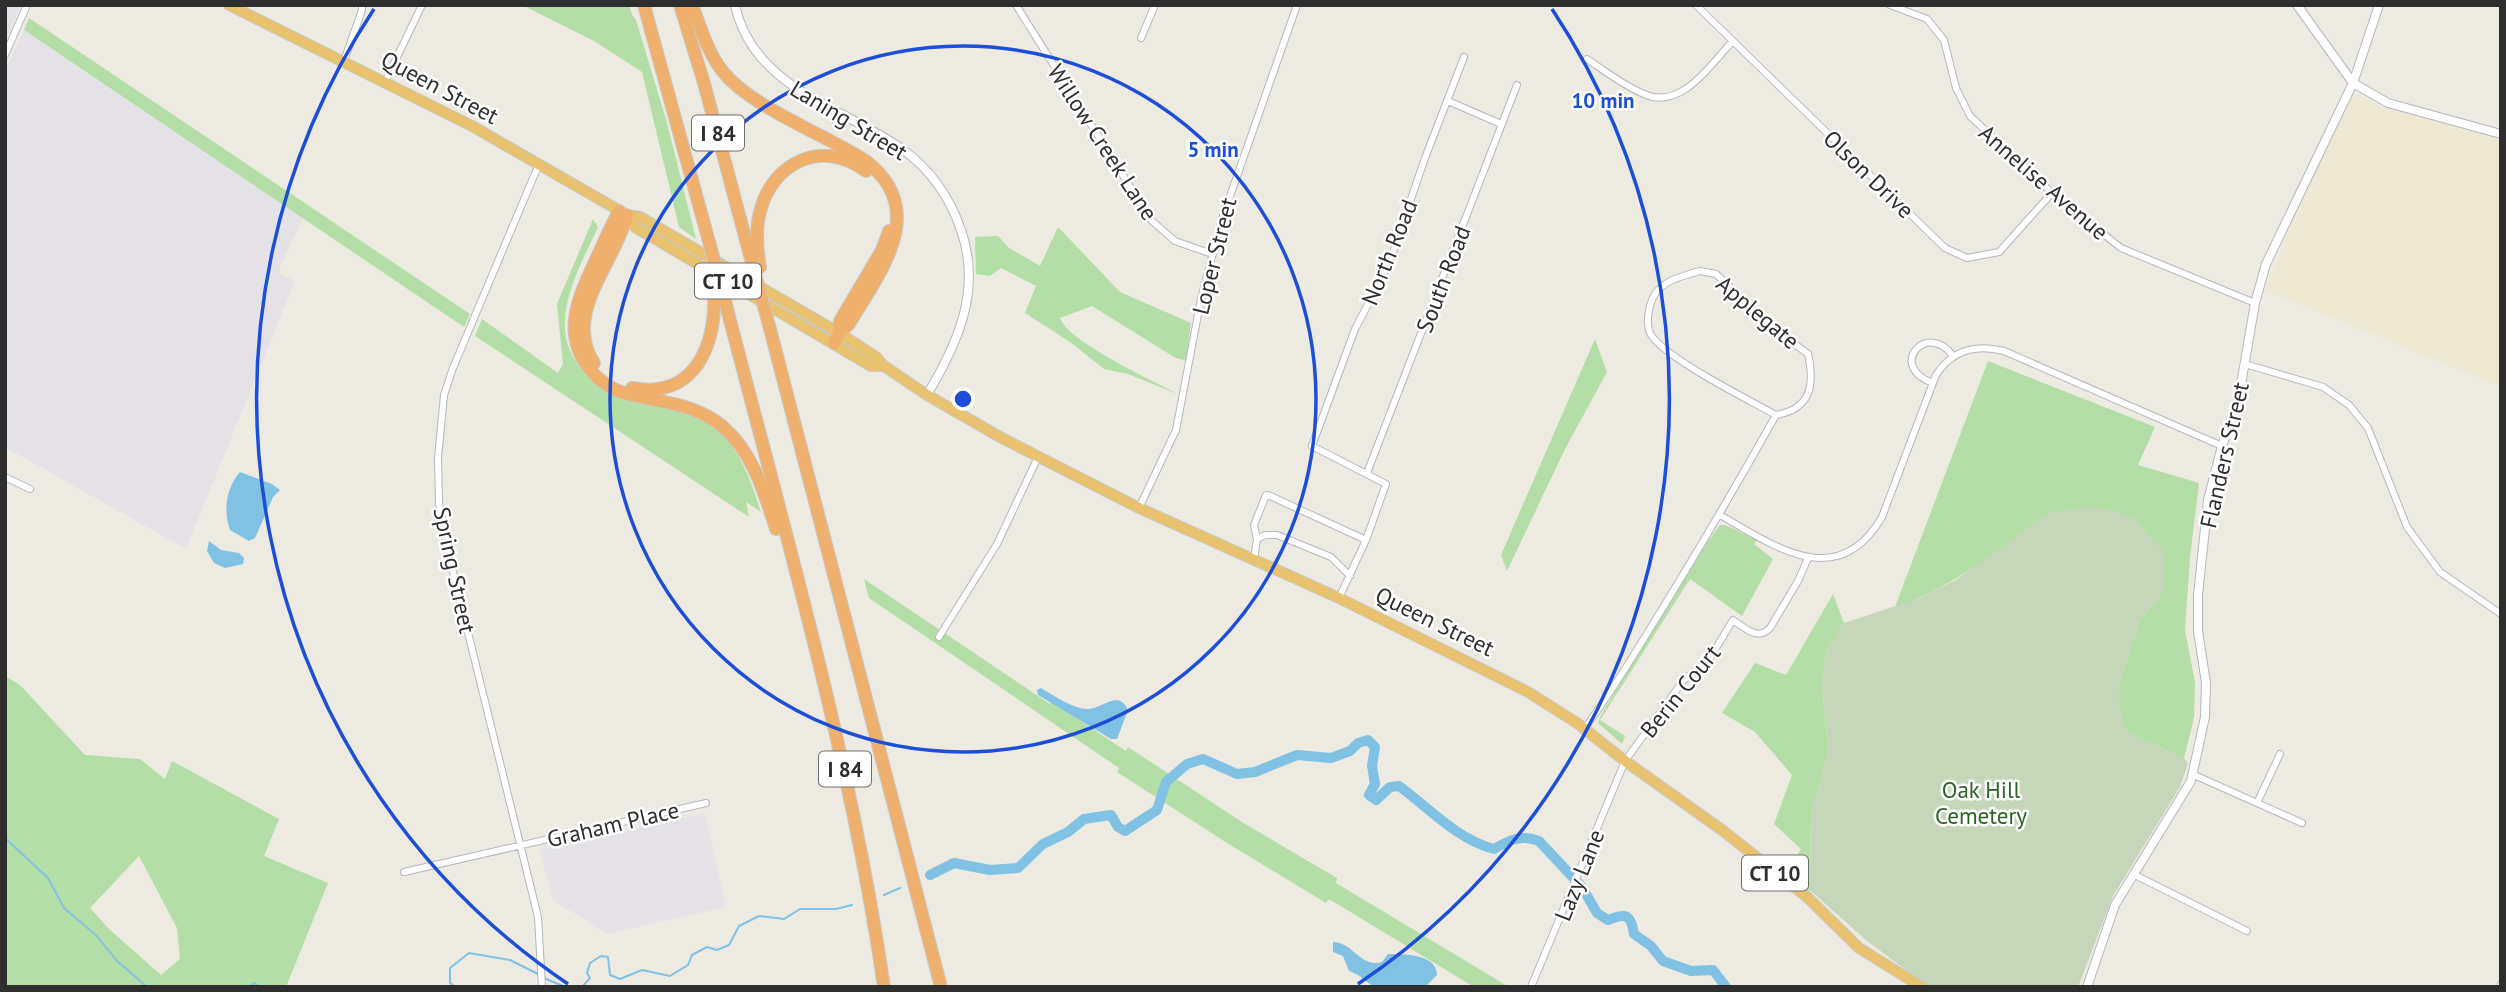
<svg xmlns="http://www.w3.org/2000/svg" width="2506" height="992" font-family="'PT Sans',sans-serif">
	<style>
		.industrial { fill: #e4e2e7 }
		.education { fill: #ede7d4 }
		.green { fill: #b3dea5; fill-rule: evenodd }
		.cemetery { fill: #c6d6bb }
		.water { fill: #81c1e3 }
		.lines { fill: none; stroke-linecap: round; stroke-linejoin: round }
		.stream { stroke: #81c1e3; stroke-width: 2 }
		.river { stroke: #81c1e3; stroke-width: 10 }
		.minor-casing { stroke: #b5b7c0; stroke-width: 8 }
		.tertiary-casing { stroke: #b5b7c0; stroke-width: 10 }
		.trunk-casing { stroke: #c9c9c9; stroke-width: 12 }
		.motorway-casing { stroke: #c9c9c9; stroke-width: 14 }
		.minor { stroke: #fff; stroke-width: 6 }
		.tertiary { stroke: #fff; stroke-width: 8 }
		.trunk { stroke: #e8c26e; stroke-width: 10 }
		.motorway { stroke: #eeb06c; stroke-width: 12 }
		.motorway-bridge-casing { stroke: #c9c9c9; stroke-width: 14; stroke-linecap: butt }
		.motorway-bridge { stroke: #eeb06c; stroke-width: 12 }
		.ring { fill: none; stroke: #1d4ed8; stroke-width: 3.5 }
		.labels { text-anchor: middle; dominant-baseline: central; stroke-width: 5; stroke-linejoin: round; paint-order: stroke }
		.shield { fill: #fff; stroke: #6d6d6d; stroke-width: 2 }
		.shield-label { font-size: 21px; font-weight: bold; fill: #2e2e2e }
		.street-label { font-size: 23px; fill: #2e2e2e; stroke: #fff }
		.park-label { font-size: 23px; fill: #2b6523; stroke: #fff }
		.centre { fill: #1d4ed8; stroke: #fff; stroke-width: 3.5 }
		.ring-label { font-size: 21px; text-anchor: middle; font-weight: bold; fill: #1d4ed8; stroke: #fff; stroke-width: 5; stroke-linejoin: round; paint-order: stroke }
	</style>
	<rect width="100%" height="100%" fill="#edeae2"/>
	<!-- industrial -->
	<path class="industrial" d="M5,5h11l4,3 -15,33z
		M24,30l279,188 -25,54 17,9 -109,268 -181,-102v-376z
		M705,813l21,94 -119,27 -54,-34 -14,-51z"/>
	<!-- education -->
	<path class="education" d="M2359,95l22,12 120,31v249l-236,-97 26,-64 60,-128z"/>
	<!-- green -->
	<path class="green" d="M522,5h107l3,10 4,5 31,103 29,116 -17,-12 -37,-155 -48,-31z
		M29,18l441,296 -6,13 -440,-297z
		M593,219l5,8c-22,48 -59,109 -6,151 12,9 50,18 66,24 18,7 44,12 58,26 25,22 35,54 45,84l-15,-10 3,15 -274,-181 7,-17 76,54 5,-9 -6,-60z
		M1058,227l62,65 71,31 -5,38 -12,-4 -82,-51 -32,12c7,23 95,64 120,77l-52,-21 -24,-5 -34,-27 -45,-29 11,-27 -35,-18 -11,8 -14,-2 -1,-37 23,-1 11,12 31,18z
		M1595,339l12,33 -42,77 -58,122 -6,-16z
		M1988,361l167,66 -17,38 61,18 -9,74 -5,73 10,52 -1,36 -10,40 -58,-26 -7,-23v-26l20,-61 24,-31 -115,-78c-49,36 -95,75 -153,94z
		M1720,525h5l32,15 -3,4 19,15 -31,57 -52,-37 -90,141 25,16 -3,8 -24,-21 3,-8 102,-167z
		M864,579l186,125 2,-2 74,49 2,-4 117,77 92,54 -1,5 173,104h-35l-145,-88 -3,4 -99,-60 -110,-71 2,-4 -250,-170z
		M1833,594l11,29 -18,29 -4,32 6,68 -18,66 1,73 -26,-16 16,-26 -27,-25 18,-49 -37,-43 -33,-19 33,-50 31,12z
		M5,676l15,9 65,70 55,4 25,20 7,-18 107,58 -15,37 64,27 -42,104h-281zM139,856l38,72 3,31 -19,16 -52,-46 -19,-21z"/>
	<!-- cemetery -->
	<path class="cemetery" d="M2092,506l40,10 33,37 -2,38 -24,31 -20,61v26l7,23 58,26 4,5 -8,24 -67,109 -35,91h-149l-62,-46 -56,-50 -1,-73 18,-66 -6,-68 4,-32 18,-29 76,-25 36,-18 92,-67z"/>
	<!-- water -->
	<path class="water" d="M240,472l32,12 8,6 -7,7 -18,41 -6,3 -19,-11c-7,-20 -4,-42 10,-58z
		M209,541l12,9 18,3 5,5 -1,6 -18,4 -11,-5 -7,-12z
		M1041,688c12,7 32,21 47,21 15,-1 31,-20 40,1l-11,29h-6l-73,-44 -1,-5z
		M1333,942c20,0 27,26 49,20l6,-8c16,0 49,0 49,21l-12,12h-51l-16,-12 -9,-4 -6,-15 -10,-4z"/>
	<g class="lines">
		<!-- stream -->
		<path class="stream" d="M5,838l43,40 16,30 33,28 19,24 31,27
			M884,895l16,-7
			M544,978l21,9
			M248,987l6,-4 7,4
			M456,987l-6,-4v-15l19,-15 41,7 30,15
			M582,987l8,-9 -3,-5 3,-10 11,-7 7,1 2,18 10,4 22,-9 28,6 18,-11 4,-10 15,-8 10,3 12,-5 10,-19 20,-10 25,3 16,-10h36l16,-4"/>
		<!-- river -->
		<path class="river" d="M930,875l24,-12 36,7 28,-2 25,-24 25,-12 16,-13 27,-4 7,12 7,4 32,-21 9,-28 21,-18 16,-5 34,15 18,-2 42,-17 34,3 19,-7 8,-8 10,-3 7,7 -3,19 3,18 -6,11 7,5 14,-13 9,-1c30,22 59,54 95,63 15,-9 28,-15 45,-8l43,46 15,26 11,7c18,-7 23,-6 26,14l17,12 12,15 28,10 22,-1 13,17"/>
		<defs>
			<path id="minor" d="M1016,5l135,215 24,21 37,13
				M1696,5l249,243 22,10 32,-6 53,-59
				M1890,5l37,14 17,21 12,48 14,28 82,77 69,55 134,55
				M1141,38l14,-33
				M5,55l22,-50
				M1587,59c18,12 37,27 57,35 37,17 66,-29 88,-52
				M344,61l18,-51v-5
				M385,82l37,-77
				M1448,101l53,23
				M539,164l-86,204 -9,27 -6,63 1,45 5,32 94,382 4,70
				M1700,271l16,3 59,55 33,25c7,31 3,55 -32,61 -27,-15 -115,-59 -126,-82 -4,-9 -2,-19 0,-27 5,-24 29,-29 50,-35z
				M2245,364l78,23 26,18 19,23 39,99 33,45 61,42
				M1933,383c-47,-17 -5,-63 20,-27
				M1367,473l150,-388
				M5,477l25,12
				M1139,508l37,-78 25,-131 21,-80 75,-214
				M1720,515c54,31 118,78 162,2l54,-142c16,-25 40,-31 68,-24l218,95
				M1257,539l8,-4h12l54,22 19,19
				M1254,560l3,-21 -3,-14 12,-30h2l98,45
				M1339,598l27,-58 20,-56 -74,-38 43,-117 27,-51 11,-26 32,-94 39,-101
				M939,637l58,-93 41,-87
				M1584,729c22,-29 40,-58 59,-89 46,-74 90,-148 133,-225
				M2192,774l110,49
				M2257,803l23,-49
				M404,872l302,-69
				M2133,874l114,57
				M1531,987l94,-226 58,-80 27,-23 23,-38c12,8 25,21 37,8l28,-47 10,-23
				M2500,987l1,-3"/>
			<path id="tertiary" d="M735,5c18,83 106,101 167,144 28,20 48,49 59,81 21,60 -3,113 -34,165
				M2297,5l56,78 35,20 113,31
				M2087,987l28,-82 76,-124 14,-64 1,-34 -8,-52v-36l10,-95 14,-54 16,-44 17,-99 11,-39 87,-181 26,-78"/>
			<path id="trunk" d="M229,5l243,121 155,89 13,2 199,116 37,24 8,9 43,29 73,42 139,71 200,90 189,94 49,31 48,38 97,69 84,66 53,52 63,39
				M627,215l8,12 236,139h13"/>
			<path id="motorway" d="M644,5l64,233
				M680,5l24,78 48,180
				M692,5c9,23 16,49 32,68 29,35 102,62 142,88 64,50 14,111 -17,163l-10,9 -5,10
				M619,211c-9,17 -17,35 -25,53 -16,34 -32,70 -5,104 10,13 23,22 39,26 34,9 66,9 94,32 31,26 42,66 54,103
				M760,267c-3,-18 -5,-37 0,-55 12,-50 63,-74 106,-41
				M724,297c59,229 126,456 160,690
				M769,325l172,662
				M839,333l1,-12 42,-71 7,-19
				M594,363c-32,-49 21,-100 33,-148
				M632,388c63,12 85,-44 82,-96"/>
		</defs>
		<!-- minor casing -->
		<use href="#minor" class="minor-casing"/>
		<!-- tertiary casing -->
		<use href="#tertiary" class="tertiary-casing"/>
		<!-- trunk casing -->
		<use href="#trunk" class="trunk-casing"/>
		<!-- motorway casing -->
		<use href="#motorway" class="motorway-casing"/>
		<!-- minor -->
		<use href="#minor" class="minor"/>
		<!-- tertiary -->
		<use href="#tertiary" class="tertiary"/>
		<!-- trunk -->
		<use href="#trunk" class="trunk"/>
		<!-- motorway -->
		<use href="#motorway" class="motorway"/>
		<defs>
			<path id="motorway-bridge" d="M708,238l16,59
				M752,263l17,62"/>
		</defs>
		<!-- motorway-bridge casing -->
		<use href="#motorway-bridge" class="motorway-bridge-casing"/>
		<!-- motorway-bridge -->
		<use href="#motorway-bridge" class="motorway-bridge"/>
	</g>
	<!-- distance rings -->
	<g class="ring">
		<circle cx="963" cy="399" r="353"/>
		<path d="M568 984A706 706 0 0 1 374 9M1552 9A706 706 0 0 1 1358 984"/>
	</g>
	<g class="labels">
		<!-- shield labels -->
		<g class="shield">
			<rect x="692" y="115.5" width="52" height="35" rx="5"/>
			<rect x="695" y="263.5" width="66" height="35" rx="5"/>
			<rect x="819" y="751.5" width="52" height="35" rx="5"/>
			<rect x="1742" y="855.5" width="66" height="35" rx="5"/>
		</g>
		<g class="shield-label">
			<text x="718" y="133">I 84</text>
			<text x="728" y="281">CT 10</text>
			<text x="845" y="769">I 84</text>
			<text x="1775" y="873">CT 10</text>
		</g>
		<!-- street labels -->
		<g class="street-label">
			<text transform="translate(440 87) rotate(28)">Queen Street</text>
			<text transform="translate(849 120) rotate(31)">Laning Street</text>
			<text transform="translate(1103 142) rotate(57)">Willow Creek Lane</text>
			<text transform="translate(1869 174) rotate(44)">Olson Drive</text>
			<text transform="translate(2044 182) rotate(41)">Annelise Avenue</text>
			<text transform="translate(1389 252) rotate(-68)">North Road</text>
			<text transform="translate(1214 256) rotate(-76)">Loper Street</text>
			<text transform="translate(1443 279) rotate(-69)">South Road</text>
			<text transform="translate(1758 312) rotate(40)">Applegate</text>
			<text transform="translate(2224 455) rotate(-77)">Flanders Street</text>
			<text transform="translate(455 570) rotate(78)">Spring Street</text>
			<text transform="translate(1435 621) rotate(26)">Queen Street</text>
			<text transform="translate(1680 691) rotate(-51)">Berin Court</text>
			<text transform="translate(613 824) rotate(-13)">Graham Place</text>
			<text transform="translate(1579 875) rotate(-68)">Lazy Lane</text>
		</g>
		<!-- park labels -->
		<g class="park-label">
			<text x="1981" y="789">Oak Hill<tspan x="1981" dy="26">Cemetery</tspan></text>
		</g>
	</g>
	<circle cx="963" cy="399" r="10" class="centre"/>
	<g class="ring-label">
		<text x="1603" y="108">10 min</text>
		<text x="1213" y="157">5 min</text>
	</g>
	<!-- border -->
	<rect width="2506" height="992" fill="none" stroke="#2e2e2e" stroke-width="14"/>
</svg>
